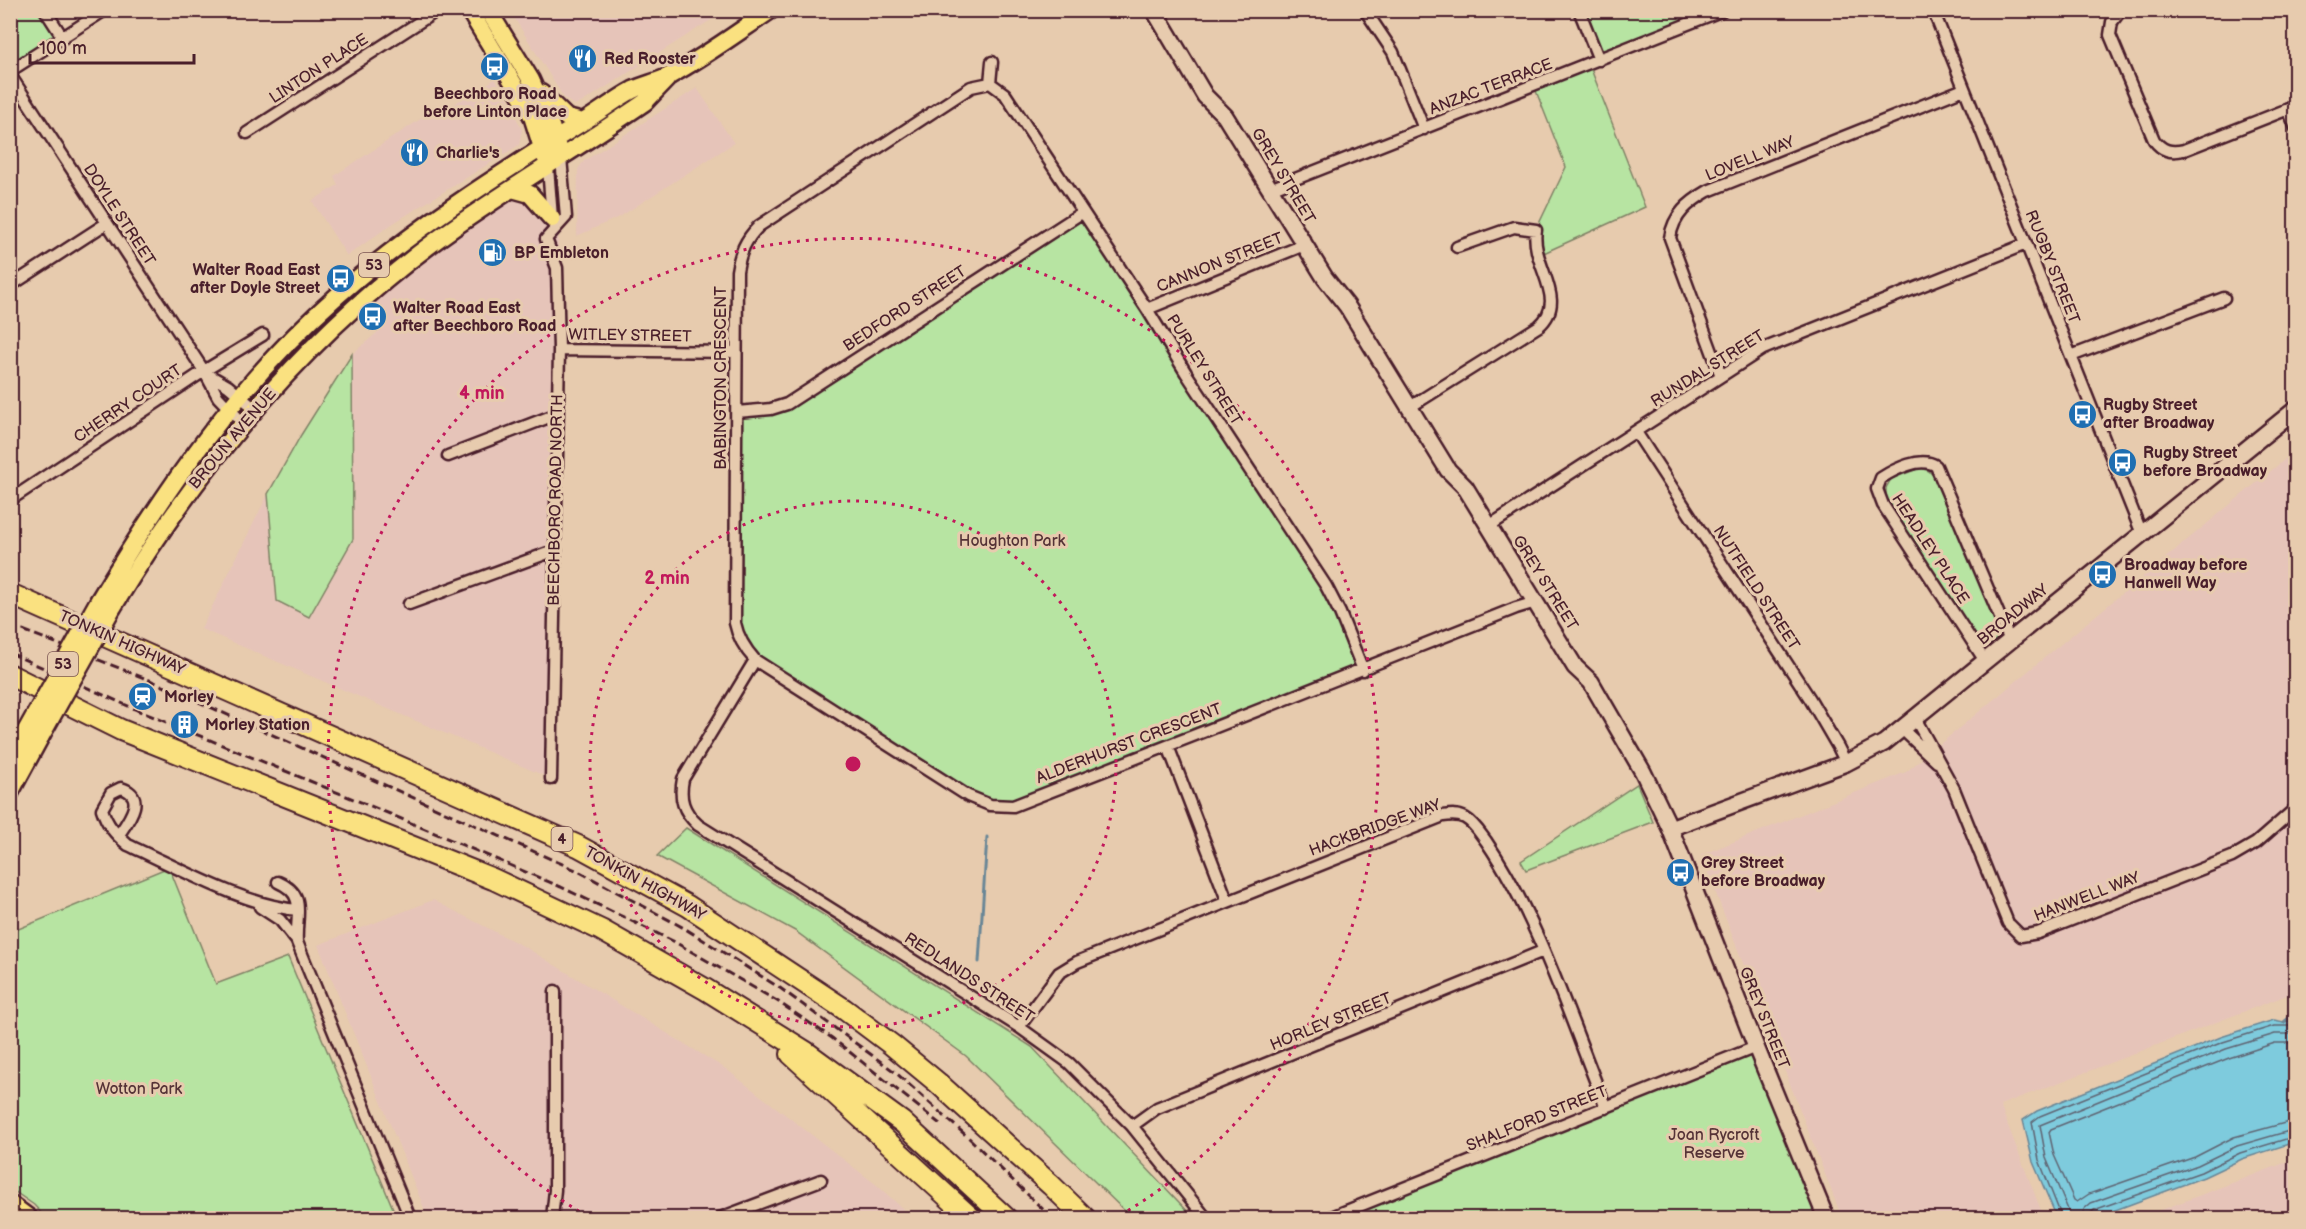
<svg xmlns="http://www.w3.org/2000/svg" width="2306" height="1229" font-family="'Balsamiq Sans',sans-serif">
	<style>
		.built { fill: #e6c4b9 }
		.green { fill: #b7e4a2; stroke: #808266; stroke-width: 1.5 }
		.water { fill: #7ecbdd; stroke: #698696; stroke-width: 1.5 }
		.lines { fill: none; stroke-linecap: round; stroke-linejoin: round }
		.shore { stroke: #5f6472; stroke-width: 1.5 }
		.stream { stroke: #698696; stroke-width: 3 }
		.street-casing { stroke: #4a1f2b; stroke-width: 15 }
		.secondary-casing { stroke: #4a1f2b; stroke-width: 20 }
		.primary-casing { stroke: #4a1f2b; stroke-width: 21 }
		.highway-casing { stroke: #4a1f2b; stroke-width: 24 }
		.street { stroke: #e7cbae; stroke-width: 10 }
		.secondary { stroke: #e7cbae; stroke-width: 15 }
		.primary { stroke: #fae180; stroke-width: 16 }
		.highway { stroke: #fae180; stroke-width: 20 }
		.rail { stroke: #4a1f2b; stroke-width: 3; stroke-dasharray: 9 4.5; stroke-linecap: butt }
		.primary-bridge-casing { stroke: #4a1f2b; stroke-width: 21; stroke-linecap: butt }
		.primary-bridge { stroke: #fae180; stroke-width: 16 }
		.ring { fill: none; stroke: #c2185b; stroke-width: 3; stroke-dasharray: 3 6 }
		.labels { text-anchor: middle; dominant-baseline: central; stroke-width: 6; stroke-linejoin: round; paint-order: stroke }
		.shield { fill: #e7cbae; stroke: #795352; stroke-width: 1.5 }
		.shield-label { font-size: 15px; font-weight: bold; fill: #4a1f2b }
		.poi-label { font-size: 16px; font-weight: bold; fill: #4a1f2b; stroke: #e7cbae; text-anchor: start }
		.street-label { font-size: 16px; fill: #4a1f2b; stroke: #e7cbae }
		.park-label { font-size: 16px; fill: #553337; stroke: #e7cbae }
		.centre { fill: #c2185b; stroke: #e7cbae; stroke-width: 3 }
		.ring-label { font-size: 18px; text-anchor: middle; font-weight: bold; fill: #c2185b; stroke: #e7cbae; stroke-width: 6; stroke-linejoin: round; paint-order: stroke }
	</style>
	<rect width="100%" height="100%" fill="#e7cbae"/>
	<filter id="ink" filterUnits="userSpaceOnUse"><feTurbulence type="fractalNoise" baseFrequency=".0167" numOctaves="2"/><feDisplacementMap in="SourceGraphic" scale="12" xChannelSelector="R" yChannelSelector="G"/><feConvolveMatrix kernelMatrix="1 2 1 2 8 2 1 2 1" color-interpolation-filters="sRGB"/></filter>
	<g filter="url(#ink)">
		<!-- built -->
		<path class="built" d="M510,11h215l-144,92 -7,2 -10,-7z
			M495,79l11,16 16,35 -3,15 -127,79 -45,32 -35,-55 26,-16 -4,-9 108,-71 3,4z
			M697,88l37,55 -113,73 -44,20 1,-67 6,-8z
			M512,189l46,40 -2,321 -11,226 -344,-147 67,-135 9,107 32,15 44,-77 -1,-185 33,-28 -17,-24z
			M2295,451v541l-295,113 44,113h-202l-141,-363 205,-83z
			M433,900l92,47 201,122 152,117 35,32h-485l-110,-273z
			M2295,1159v59h-155z"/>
		<!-- green -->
		<path class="green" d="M11,11h34l18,27 -52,33z
			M1579,11h144l-124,49z
			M1589,64l56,143 -108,49 -1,-26 30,-63 -32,-81z
			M1083,212l243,374 37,84 -350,136 -23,-1 -235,-145 -18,-25v-223l34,-3z
			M352,354l1,185 -44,78 -32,-16 -9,-107 33,-59z
			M1920,468l9,3 8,9 61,148 -2,12c-7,6 -12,5 -20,-1l-90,-140v-11l5,-9z
			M1637,784l16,38 -127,48 -5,-9z
			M686,828l346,219 162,171h-62l-166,-162 -171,-125 -138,-75z
			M169,867l47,117 72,-27 109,261h-351l-12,-13 -23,-16v-257z
			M1756,1047l70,171h-497z"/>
		<!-- water -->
		<path class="water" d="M2274,1020l10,2 11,-2v122l-53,17 -38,18 -94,35 -24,6h-29l-24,-56 -10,-42 14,-9 184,-74z"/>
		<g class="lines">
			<!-- shore -->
			<path class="shore" d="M2296,1043h-21l-46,15 -178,71 -2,3 5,23 20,45 3,2 12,-8 106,-37 39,-20 62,-17
				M2062,1218l-23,-58 -7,-38 8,-6 183,-74 51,-16h22
				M2070,1218l-1,-6 -23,-54 -6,-33 186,-76 49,-15h21
				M2082,1218l2,-9 7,-6 107,-38 39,-19 59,-17
				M2090,1218v-4l4,-4 107,-38 39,-19 56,-17"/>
			<!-- stream -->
			<path class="stream" d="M979,962l8,-125
				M2284,1022l12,-10"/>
			<defs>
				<path id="street" d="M45,10l18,28
					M1365,10l28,42 31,77
					M1579,10l20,50
					M1933,10l209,524
					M2121,10l-9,12 -2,13 44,105c8,11 17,13 30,10l112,-44
					M10,71l95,-61
					M10,75l194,296 14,26 25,26
					M990,83l2,-21
					M2288,109l8,19
					M247,133l191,-123
					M548,167l4,51
					M1270,189l453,-179
					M10,286l97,-63
					M1147,309l157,-64
					M559,350l177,2
					M2071,356l153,-58
					M204,372l24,14 27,23
					M1721,376l-51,-138c3,-23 19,-36 38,-47l256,-102
					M1410,407l129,-81c31,-27 -9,-61 -3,-96l-22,-3 -57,20
					M737,412l34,-3 16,-5 296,-192
					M1636,432l174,267 28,48 8,16
					M448,456l109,-42
					M10,500l194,-129 59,-36
					M1489,526l274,-177 263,-105
					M409,604l147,-54
					M755,660l-72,119c-4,20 0,32 15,46l321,202 50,36 63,63 74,92
					M1985,661l-102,-156 -6,-16 4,-11c14,-9 40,-22 55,-12l74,175
					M1363,670l-23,-57 -14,-27 -140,-213 -39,-64 -142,-215 -15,-11 -19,4 -212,139c-14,14 -19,27 -22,45l-2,352c3,15 10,26 20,37l213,136 22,9 23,1c168,-65 336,-131 503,-198l20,-6
					M1915,718l39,71 54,134 13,13 17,-3 194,-76 24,-14 40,-35
					M1902,729l35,33
					M1168,746l59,154
					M551,779l8,-429 -2,-82 -11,-29 20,-22 -5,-60
					M118,836c10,-15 30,-40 3,-48l-10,5 -9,16c5,16 13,25 26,36 51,23 115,60 170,65
					M278,882c30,13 17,33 19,60l113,276
					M260,907l20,13 16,20
					M1019,1027l40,-54 18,-11 366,-146c7,-1 15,-2 22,2 9,5 15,15 21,23 52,76 85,181 120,267
					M1132,1126l25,-18 386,-157
					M552,1218l3,-28v-199
					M720,1218l101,-38
					M1329,1218l427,-171"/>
				<path id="secondary" d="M1154,10l51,86 20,20 100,162 22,28 101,164 17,17 110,180 16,15 8,14 44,76 27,56 86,219 70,171
					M1670,828l176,-65 38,-20 412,-334"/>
				<path id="primary" d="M469,10l54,89 9,17 13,41
					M488,10l43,70 18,40 9,28
					M541,93l26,25 16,4
					M512,189l18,5 22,25
					M99,600c67,-112 140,-218 238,-304 76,-67 161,-121 246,-174 17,-10 33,-23 50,-32 12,-6 26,-8 38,-15 35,-19 67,-43 100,-65
					M113,607c85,-140 192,-270 325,-368 67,-49 139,-90 207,-137l22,-23
					M10,760l17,-31
					M10,793l31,-57
					M10,1204l19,14"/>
				<path id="highway" d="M10,594l568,252 110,60 156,103 48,36 46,38 113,102 34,33
					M10,675l111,55 372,149 108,51 104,59 101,63 96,70 104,96
					M791,1054l180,164"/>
			</defs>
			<!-- street casing -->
			<use href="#street" class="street-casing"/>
			<!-- secondary casing -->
			<use href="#secondary" class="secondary-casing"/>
			<!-- primary casing -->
			<use href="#primary" class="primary-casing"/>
			<!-- highway casing -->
			<use href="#highway" class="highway-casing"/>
			<!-- street -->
			<use href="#street" class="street"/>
			<!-- secondary -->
			<use href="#secondary" class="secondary"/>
			<!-- primary -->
			<use href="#primary" class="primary"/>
			<!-- highway -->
			<use href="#highway" class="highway"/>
			<!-- rail -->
			<path class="rail" d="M10,625l142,56 320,143 106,47 106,57 96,60 115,84 74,66 83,80
				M10,653l127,57 253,104 171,73 112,54 104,60 55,37 108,86"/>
			<defs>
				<path id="primary-bridge" d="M27,729l72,-129
					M41,736l72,-129"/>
			</defs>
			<!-- primary-bridge casing -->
			<use href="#primary-bridge" class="primary-bridge-casing"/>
			<!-- primary-bridge -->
			<use href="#primary-bridge" class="primary-bridge"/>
		</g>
	</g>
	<!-- distance rings -->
	<g class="ring">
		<circle cx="853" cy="764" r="263"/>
		<path d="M587 1216A525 525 0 1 1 1119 1216"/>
	</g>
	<!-- icons -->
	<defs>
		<symbol id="restaurant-disc" viewBox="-11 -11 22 22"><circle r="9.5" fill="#1f6fb2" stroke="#e7cbae"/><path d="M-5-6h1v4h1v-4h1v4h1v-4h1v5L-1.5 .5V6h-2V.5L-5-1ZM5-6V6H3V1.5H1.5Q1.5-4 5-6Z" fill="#fff"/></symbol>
		<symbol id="bus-disc" viewBox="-11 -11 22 22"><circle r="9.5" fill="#1f6fb2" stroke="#e7cbae"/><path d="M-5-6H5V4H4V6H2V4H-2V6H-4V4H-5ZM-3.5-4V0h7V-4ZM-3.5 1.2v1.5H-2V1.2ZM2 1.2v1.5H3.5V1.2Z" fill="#fff"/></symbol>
		<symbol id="fuel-disc" viewBox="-11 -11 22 22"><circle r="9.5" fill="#1f6fb2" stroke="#e7cbae"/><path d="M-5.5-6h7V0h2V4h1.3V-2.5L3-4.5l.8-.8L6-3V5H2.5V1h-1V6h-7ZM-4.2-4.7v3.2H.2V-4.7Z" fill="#fff"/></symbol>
		<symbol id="station-disc" viewBox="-11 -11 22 22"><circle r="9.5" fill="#1f6fb2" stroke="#e7cbae"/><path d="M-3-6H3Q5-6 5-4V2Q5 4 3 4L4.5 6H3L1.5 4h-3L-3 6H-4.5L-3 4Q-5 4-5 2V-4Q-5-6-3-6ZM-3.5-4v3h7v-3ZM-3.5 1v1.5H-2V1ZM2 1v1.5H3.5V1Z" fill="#fff"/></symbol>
		<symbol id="building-disc" viewBox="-11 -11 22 22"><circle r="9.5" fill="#1f6fb2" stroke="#e7cbae"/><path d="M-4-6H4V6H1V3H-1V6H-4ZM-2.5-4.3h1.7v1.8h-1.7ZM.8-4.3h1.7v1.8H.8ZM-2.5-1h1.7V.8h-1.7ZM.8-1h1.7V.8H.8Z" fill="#fff"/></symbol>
	</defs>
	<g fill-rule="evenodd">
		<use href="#restaurant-disc" x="566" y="42" width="33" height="33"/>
		<use href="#bus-disc" x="478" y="50" width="33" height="33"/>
		<use href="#restaurant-disc" x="398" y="136" width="33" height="33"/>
		<use href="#fuel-disc" x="476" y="236" width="33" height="33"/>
		<use href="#bus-disc" x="324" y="262" width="33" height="33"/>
		<use href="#bus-disc" x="356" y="300" width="33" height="33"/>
		<use href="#bus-disc" x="2066" y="398" width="33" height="33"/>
		<use href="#bus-disc" x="2106" y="446" width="33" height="33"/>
		<use href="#bus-disc" x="2086" y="558" width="33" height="33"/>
		<use href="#station-disc" x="126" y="680" width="33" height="33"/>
		<use href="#building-disc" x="168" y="708" width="33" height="33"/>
		<use href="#bus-disc" x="1664" y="856" width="33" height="33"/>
	</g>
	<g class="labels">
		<!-- shield labels -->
		<g class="shield">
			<rect x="359" y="253" width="30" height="24" rx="4.5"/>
			<rect x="48" y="652" width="30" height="24" rx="4.5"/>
			<rect x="551.5" y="827" width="21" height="24" rx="4.5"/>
		</g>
		<g class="shield-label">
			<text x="374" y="265">53</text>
			<text x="63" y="664">53</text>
			<text x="562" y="839">4</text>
		</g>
		<!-- poi labels -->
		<g class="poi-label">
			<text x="604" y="59">Red Rooster</text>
			<text x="495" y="94" text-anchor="middle">Beechboro Road<tspan x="495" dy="18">before Linton Place</tspan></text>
			<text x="436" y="153">Charlie's</text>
			<text x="514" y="253">BP Embleton</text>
			<text x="320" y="270" text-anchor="end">Walter Road East<tspan x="320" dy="18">after Doyle Street</tspan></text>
			<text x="393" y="308">Walter Road East<tspan x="393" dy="18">after Beechboro Road</tspan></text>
			<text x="2103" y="405">Rugby Street<tspan x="2103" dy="18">after Broadway</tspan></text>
			<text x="2143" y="453">Rugby Street<tspan x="2143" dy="18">before Broadway</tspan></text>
			<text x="2124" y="565">Broadway before<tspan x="2124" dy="18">Hanwell Way</tspan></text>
			<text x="164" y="697">Morley</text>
			<text x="205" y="725">Morley Station</text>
			<text x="1701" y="863">Grey Street<tspan x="1701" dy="18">before Broadway</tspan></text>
		</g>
		<!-- street labels -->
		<g class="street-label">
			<text transform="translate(319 69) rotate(-33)">LINTON PLACE</text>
			<text transform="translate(1491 87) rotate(-21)">ANZAC TERRACE</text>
			<text transform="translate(1750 159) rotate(-22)">LOVELL WAY</text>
			<text transform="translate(1283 176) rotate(59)">GREY STREET</text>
			<text transform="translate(119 215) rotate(57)">DOYLE STREET</text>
			<text transform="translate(1220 263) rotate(-22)">CANNON STREET</text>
			<text transform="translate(2052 267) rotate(68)">RUGBY STREET</text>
			<text transform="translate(905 309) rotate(-33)">BEDFORD STREET</text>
			<text transform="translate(630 336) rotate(1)">WITLEY STREET</text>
			<text transform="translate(1708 369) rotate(-32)">RUNDAL STREET</text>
			<text transform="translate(1204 370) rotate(58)">PURLEY STREET</text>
			<text transform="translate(721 378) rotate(-90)">BABINGTON CRESCENT</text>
			<text transform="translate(128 404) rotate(-34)">CHERRY COURT</text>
			<text transform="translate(233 439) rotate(-50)">BROUN AVENUE</text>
			<text transform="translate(556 500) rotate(-89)">BEECHBORO ROAD NORTH</text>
			<text transform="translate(1930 549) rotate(57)">HEADLEY PLACE</text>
			<text transform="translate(1545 583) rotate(58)">GREY STREET</text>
			<text transform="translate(1756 588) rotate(57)">NUTFIELD STREET</text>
			<text transform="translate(2013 615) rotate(-39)">BROADWAY</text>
			<text transform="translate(122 643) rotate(24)">TONKIN HIGHWAY</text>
			<text transform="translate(1129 744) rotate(-21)">ALDERHURST CRESCENT</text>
			<text transform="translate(1375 828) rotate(-20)">HACKBRIDGE WAY</text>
			<text transform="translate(645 884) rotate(29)">TONKIN HIGHWAY</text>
			<text transform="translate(2087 897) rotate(-21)">HANWELL WAY</text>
			<text transform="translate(969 978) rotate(33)">REDLANDS STREET</text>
			<text transform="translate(1764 1018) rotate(68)">GREY STREET</text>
			<text transform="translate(1331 1022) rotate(-22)">HORLEY STREET</text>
			<text transform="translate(1537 1119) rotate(-22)">SHALFORD STREET</text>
		</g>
		<!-- park labels -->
		<g class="park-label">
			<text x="1012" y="541">Houghton Park</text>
			<text x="139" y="1089">Wotton Park</text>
			<text x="1714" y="1135">Joan Rycroft<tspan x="1714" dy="18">Reserve</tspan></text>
		</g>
	</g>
	<circle cx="853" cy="764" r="9" class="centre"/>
	<g class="ring-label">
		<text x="482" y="399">4 min</text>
		<text x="667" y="584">2 min</text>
	</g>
	<!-- margin -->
	<rect width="2306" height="1229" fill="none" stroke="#e7cbae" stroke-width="36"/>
	<rect x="18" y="18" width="2270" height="1193" fill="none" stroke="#4a1f2b" stroke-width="2" filter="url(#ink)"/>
	<!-- scale -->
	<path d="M30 54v9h164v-9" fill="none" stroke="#4a1f2b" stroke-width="3"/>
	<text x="39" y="54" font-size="18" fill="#4a1f2b" stroke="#e7cbae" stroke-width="4.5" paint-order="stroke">100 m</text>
</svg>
